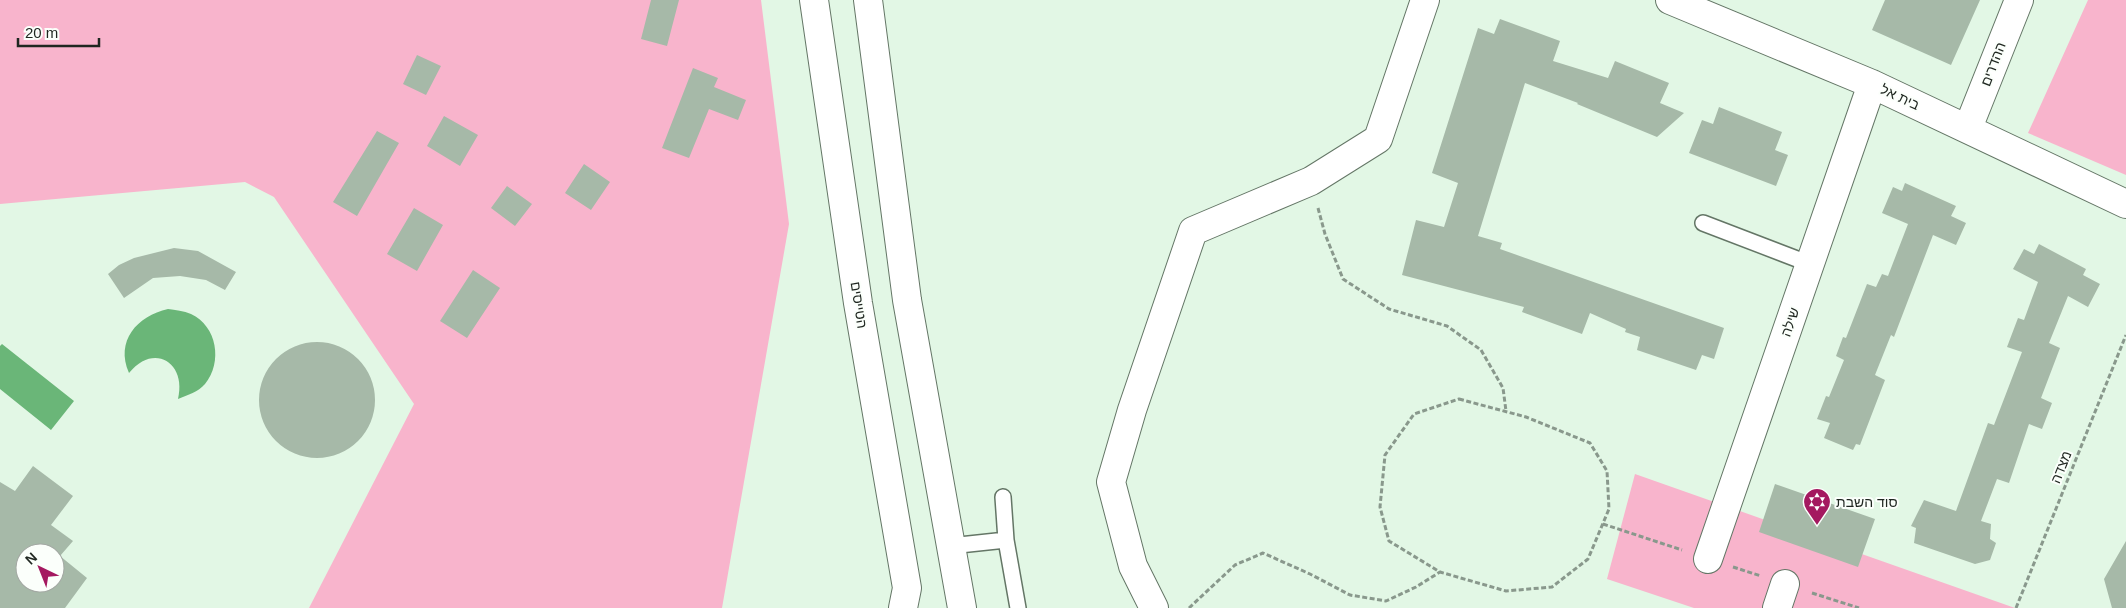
<svg xmlns="http://www.w3.org/2000/svg" width="2126" height="608" font-family="Helvetica,'Noto Sans Hebrew',sans-serif">
	<style>
		.green { fill: #f8b4cc }
		.water { fill: #6ab678 }
		.building { fill: #a6b9a8; fill-rule: evenodd }
		.lines { fill: none; stroke-linecap: round; stroke-linejoin: round }
		.service-casing { stroke: #647666; stroke-width: 18 }
		.minor-casing { stroke: #647666; stroke-width: 30 }
		.tertiary-casing { stroke: #647666; stroke-width: 30 }
		.path { stroke: #89988c; stroke-width: 3; stroke-dasharray: 5 2.5; stroke-linecap: butt }
		.service { stroke: #fff; stroke-width: 15 }
		.minor { stroke: #fff; stroke-width: 28 }
		.tertiary { stroke: #fff; stroke-width: 28 }
		.labels { text-anchor: middle; dominant-baseline: central; stroke-width: 4; stroke-linejoin: round; paint-order: stroke }
		.street-label { font-size: 14px; fill: #1f2620; stroke: #fbfffb }
		.poi-label { font-size: 14px; fill: #1f2620; stroke: #fbfffb; text-anchor: start }
	</style>
	<rect width="100%" height="100%" fill="#e2f7e5"/>
	<!-- green -->
	<path class="green" d="M0,0h761l28,224 -67,384h-413l105,-204 -140,-207 -29,-15 -245,22z
		M2088,0h38v175l-98,-42z
		M1635,474l380,134h-321l-87,-29z"/>
	<!-- water -->
	<path class="water" d="M168,309c7,1 16,2 23,5 26,12 32,48 14,70 -7,8 -17,11 -27,15 9,-36 -24,-57 -49,-26 -14,-32 8,-57 39,-64z
		M2,344l72,57 -23,29 -51,-41v-43z"/>
	<!-- building -->
	<path class="building" d="M651,0h28l-12,46 -26,-7z
		M1885,0h95l-29,65 -79,-35z
		M1500,19l60,22 -7,20 55,17 7,-17 54,22 -9,20 24,10 -27,24 -80,-33 1,-1 -53,-20 -47,153 24,7 -2,6 224,79 -10,31 -12,-4 -6,15 -59,-20 3,-13 -15,-5 1,-3 -36,-16 -8,21 -60,-22 2,-5 -122,-32 14,-55 28,7 14,-44 -26,-10 46,-145 16,6z
		M417,55l24,11 -15,29 -23,-11z
		M693,68l25,10 -4,9 32,13 -8,20 -29,-11 -20,49 -27,-10z
		M1719,107l63,25 -7,18 13,5 -12,31 -87,-33 13,-33 11,4z
		M444,116l34,19 -18,31 -33,-20z
		M377,131l22,12 -42,73 -24,-14z
		M584,164l26,18 -19,28 -26,-17z
		M1905,183l51,23 -5,10 15,7 -10,22 -23,-10 -39,102 -3,-2 -16,40 10,5 -25,65 -4,-1 -3,6 -29,-12 6,-15 -13,-4 9,-23 3,1 15,-37 -8,-4 7,-19 3,1 21,-54 9,3 6,-13 6,2 20,-52 -26,-11 11,-26 9,4z
		M507,186l25,18 -17,22 -24,-18z
		M414,208l29,17 -26,46 -30,-17z
		M2039,244l47,25 -3,6 17,9 -12,23 -20,-11 -19,47 11,5 -19,50 11,5 -10,26 -13,-5 -20,59 -12,-4 -16,42 10,3 -1,15 6,4 -6,17 -15,4 -61,-21 2,-15 -5,-2 13,-26 32,11 32,-88 6,2 28,-73 -15,-5 11,-29 6,2 14,-38 -25,-13 11,-20 10,5z
		M174,248l24,3 38,21 -11,18 -19,-10 -26,-4 -27,2 -29,20 -16,-24 11,-9 15,-7z
		M473,270l27,18 -33,50 -27,-17z
		M259 400a58 58 0 1 1 116 0a58 58 0 1 1-116 0Z
		M33,466l40,30 -22,29 22,16 -13,15 27,22 -22,30h-65v-126l15,9zM25,553h30v30h-30z
		M1775,484l100,35 -17,48 -99,-35z
		M2126,541v67h-14l-8,-29z"/>
	<g class="lines">
		<defs>
			<path id="service" d="M1703,223l107,41
				M1003,497l3,43 12,68
				M950,546l56,-6"/>
			<path id="minor" d="M1670,0l202,84 254,120
				M1968,128l51,-128
				M1708,559l164,-475
				M1154,608l-21,-42 -22,-84 21,-72 61,-179 118,-50 67,-42 47,-139
				M1777,608l8,-24"/>
			<path id="tertiary" d="M814,0l44,303 49,285 -4,20
				M868,0l39,300 55,308"/>
		</defs>
		<!-- service casing -->
		<use href="#service" class="service-casing"/>
		<!-- minor casing -->
		<use href="#minor" class="minor-casing"/>
		<!-- tertiary casing -->
		<use href="#tertiary" class="tertiary-casing"/>
		<!-- path -->
		<path class="path" d="M1318,208l7,26 18,45 46,30 58,17 34,24 22,38 3,23
			M1459,399l67,18 64,26 17,28 2,38 -21,50 -36,28 -46,4 -66,-19 -51,-31 -9,-34 5,-52 29,-41z
			M1603,524l79,26
			M1733,567l28,9
			M1812,593l47,15
			M1189,608l46,-43 28,-12 47,21 40,21 36,6 30,-14 24,-15
			M2016,608l110,-273"/>
		<!-- service -->
		<use href="#service" class="service"/>
		<!-- minor -->
		<use href="#minor" class="minor"/>
		<!-- tertiary -->
		<use href="#tertiary" class="tertiary"/>
	</g>
	<!-- icons -->
	<defs>
		<symbol id="synagogue-pin" viewBox="-11 -11 22 30"><path d="M0 17L-7.5 6A9.5 9.5 0 1 1 7.5 6Z" fill="#a41960" stroke="#fbfffb"/><path d="M0-6.5L5.6 3.2H-5.6ZM0 6.5L5.6-3.2H-5.6Z" fill="#fff"/></symbol>
	</defs>
	<g fill-rule="evenodd">
		<use href="#synagogue-pin" x="1801" y="486" width="32" height="43"/>
	</g>
	<g class="labels">
		<!-- street labels -->
		<g class="street-label">
			<text transform="translate(1993 64) rotate(-69)">ההדרים</text>
			<text transform="translate(1900 97) rotate(25)">בית אל</text>
			<text transform="translate(859 305) rotate(81)">הטייסים</text>
			<text transform="translate(1790 322) rotate(-71)">שילה</text>
			<text transform="translate(2061 467) rotate(-68)">מצדה</text>
		</g>
		<!-- poi labels -->
		<g class="poi-label">
			<text x="1836" y="502">סוד השבת</text>
		</g>
	</g>
	<!-- north arrow -->
	<g transform="translate(40 568) rotate(317)"><circle r="24" fill="#fbfffb" stroke="#a3a8a3"/>
	<path d="M0-4L9 19L0 12L-9 19Z" fill="#a41960"/>
	<text y="-8" font-size="14" font-weight="bold" text-anchor="middle" fill="#1f2620">N</text>
	</g>
	<!-- scale -->
	<path d="M18 38v8h81v-8" fill="none" stroke="#1f2620" stroke-width="2.5"/>
	<text x="25" y="38" font-size="15" fill="#1f2620" stroke="#fbfffb" stroke-width="4" paint-order="stroke">20 m</text>
</svg>
